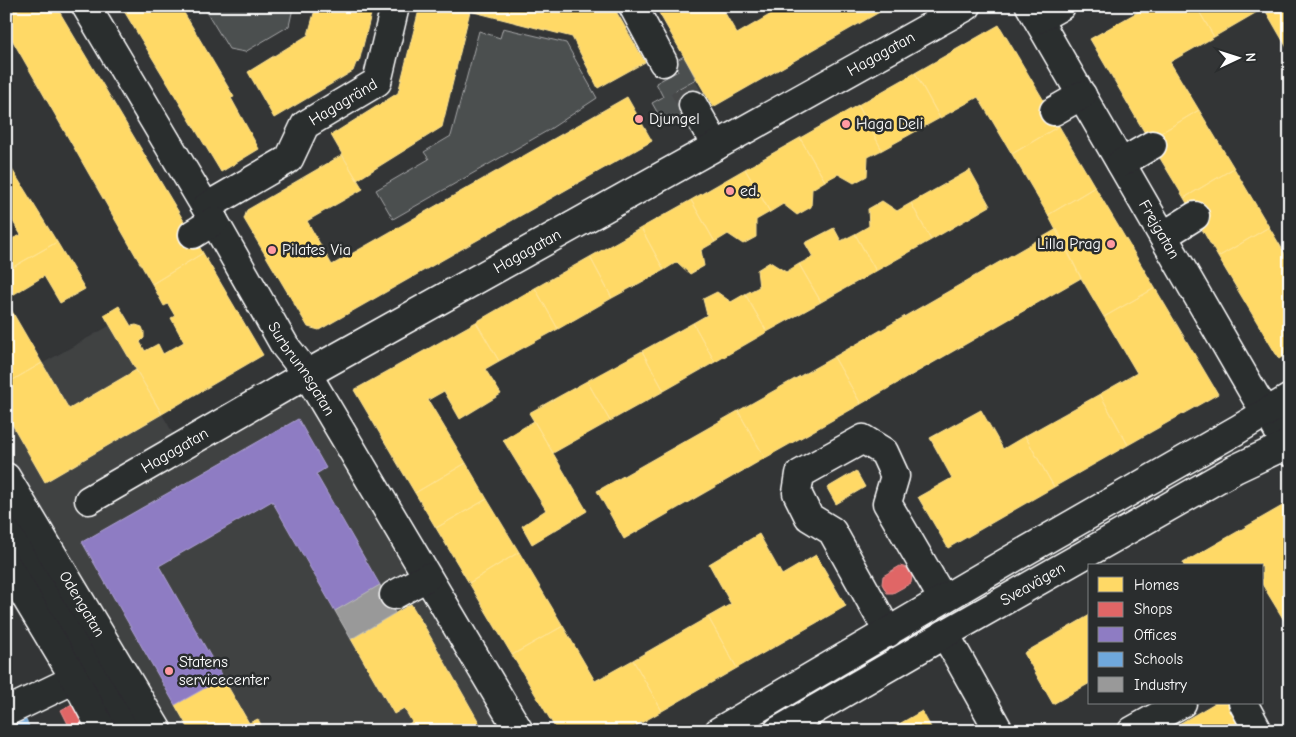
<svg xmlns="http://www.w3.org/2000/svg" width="1296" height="737" font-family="'Comic Neue',sans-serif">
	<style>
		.built { fill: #404243 }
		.green { fill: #4c4f50; stroke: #a6a7a8 }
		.homes { fill: #ffd966; stroke: #ffe494 }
		.shops { fill: #e06666; stroke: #e99494 }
		.offices { fill: #8e7cc3; stroke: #b0a3d5 }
		.schools { fill: #6fa8dc; stroke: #9ac2e6 }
		.industry { fill: #999; stroke: #b8b8b8 }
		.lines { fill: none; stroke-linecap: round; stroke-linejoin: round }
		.minor-tunnel { stroke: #47494a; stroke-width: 28; stroke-dasharray: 28 14; stroke-linecap: butt }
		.minor-casing { stroke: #fff; stroke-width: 31 }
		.major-casing { stroke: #fff; stroke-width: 31 }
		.minor { stroke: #2a2d2e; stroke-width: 28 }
		.major { stroke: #2a2d2e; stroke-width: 28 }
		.poi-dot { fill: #ff9aa2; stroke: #2a2d2e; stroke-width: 2 }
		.labels { text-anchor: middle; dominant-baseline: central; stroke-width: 5; stroke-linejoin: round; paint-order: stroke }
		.street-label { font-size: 16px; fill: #fff; stroke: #2a2d2e }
		.poi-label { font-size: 16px; fill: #fff; stroke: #2a2d2e; text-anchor: start }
	</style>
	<rect width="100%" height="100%" fill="#333536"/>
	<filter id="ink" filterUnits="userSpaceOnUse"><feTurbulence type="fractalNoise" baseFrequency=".02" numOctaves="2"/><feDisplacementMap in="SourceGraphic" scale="10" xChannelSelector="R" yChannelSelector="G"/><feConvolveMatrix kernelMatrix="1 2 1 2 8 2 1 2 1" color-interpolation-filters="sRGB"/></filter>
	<g filter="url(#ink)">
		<!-- built -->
		<path class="built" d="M111,325l75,131 125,-72 207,347h-350l-162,-271v-76z"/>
		<!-- green -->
		<path class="green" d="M203,6h85l5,2 -4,18 -44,26 -16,-3z
			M503,28l63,15 31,55 -50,33 -154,88 -17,-29 53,-31 -5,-7 27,-16 28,-105 21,7z
			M684,56l12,23 -20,11 12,23 -23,13 -13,-23 11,-6 -7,-14 22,-12 -5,-9z"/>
		<!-- homes -->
		<path class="homes" d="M6,6h19l-19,12z
			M25,6h31l147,247 -51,31 -146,-255v-11z
			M121,6h59l54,91 -3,1 28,51 -38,23z
			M316,6h57l-14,56 -3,1 -3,8 -79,47 -26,-46 60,-37z
			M420,6h193l32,56 -47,26 -26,-51 -102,-26 -28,116 -85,53 -26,-45 67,-42z
			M655,6h66l16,28 48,-28h105l-177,101z
			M1148,6h48l18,31 -44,25 29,48 -50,30 -59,-101z
			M1196,6h94v47l-26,-45 -50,29z
			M999,25l60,101 -47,28 -34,-57 -38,21 -25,-45z
			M915,73l25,45 -58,32 -24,-45z
			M627,97l25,44 -333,189 -11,-3 -64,-108 3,-9 95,-55 21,34 -56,32 25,44z
			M858,105l24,45 -14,7 -1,19 -13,7 -16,-9 -13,7 -25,-43z
			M1199,110l35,58 -50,30 -35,-58z
			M1059,126l36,61 -47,28 -36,-61z
			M800,138l25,43 -13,8 -1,18 -14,8 -14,-11 -13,8 -25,-43z
			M8,163l49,79 -51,29v-34l3,3 12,-5 -9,-15 -5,-4 -1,-52z
			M1234,168l35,59 -51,30 -34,-59z
			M745,169l25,43 -14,8v17l-13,7 -15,-10 -13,8 -24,-42z
			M970,170l20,36 -59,34 -20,-37z
			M1095,187l60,101 -51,29 -23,-39 -33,-63z
			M691,200l24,42 -14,8 3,16 -14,8 -13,-12 -13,8 -23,-42z
			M882,201l15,10 14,-8 20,37 -55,31 -21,-37 14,-8 -1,-17z
			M1269,227l21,35v89l-11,8 -61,-102z
			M641,228l23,42 -52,28 -22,-41z
			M834,228l7,13 14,-7 21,37 -55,31 -22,-38 14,-7 -8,-14z
			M1057,229l24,49 -220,126 -27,-47z
			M57,242l28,47 -25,14 -16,-27 -38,23v-28z
			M203,253l60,102 -101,59 -58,-99 15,-9 12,20 5,-1 6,2 2,5v6l-4,4 5,9 13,-7 5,10 21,-12 -13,-24 4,-2 -7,-12 -4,2 -12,-22z
			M590,257l22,41 -54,31 -23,-41z
			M770,262l16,10 13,-8 22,38 -54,30 -22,-38 14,-7 -2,-17z
			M535,288l23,41 -59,32 -23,-39z
			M1155,288l63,106 -90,51 -28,-51 37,-21 -33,-56z
			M717,292l14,10 14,-8 22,38 -52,30 -22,-39 14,-8 -4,-16z
			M6,301l36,62 -36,21z
			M476,322l23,39 -14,8 16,25 -41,25 -16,-28 -16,9 38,63 -51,30 -61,-103z
			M693,323l22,39 -51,29 -22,-40z
			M642,351l22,40 -54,30 -23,-40z
			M834,357l27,47 -96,54 -27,-47z
			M42,363l27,46 67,-39 26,44 -117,68 -39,-68v-30z
			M587,381l23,40 -57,32 -24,-40z
			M1100,394l28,51 -74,42 -29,-51z
			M981,410l22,39 22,-13 29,51 -106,61 -30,-51 34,-19 -22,-40z
			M738,411l27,47 -141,81 -27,-48z
			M534,421l53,90 -55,33 -10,-18 24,-16 -43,-70z
			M466,463l21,36 -51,29 -21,-35z
			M856,471l9,16 -29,17 -9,-16z
			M487,499l32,53 -50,31 -33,-55z
			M1284,505l6,10v115l-28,-46v-18h-78l-1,-3z
			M759,534l23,41 34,-20 30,51 -109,62 -29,-51 23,-13 -22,-40z
			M519,552l44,74 -51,29 -43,-72z
			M411,604l15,25 58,102h-91l7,-4 1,2 11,-7 -8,-14 -10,6 -43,-75z
			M1090,615v68l-37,21 -29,-51z
			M708,617l29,51 -75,43 -29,-51z
			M563,626l32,55 38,-21 29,51 -35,20h-70l-45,-76z
			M223,678l26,45 -13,8h-46l-15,-26z
			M1215,703h22l17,28h-87z
			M922,711l11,20h-46z
			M258,719l6,12h-28l13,-8z"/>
		<!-- shops -->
		<path class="shops" d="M900,566l7,2 5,8 -1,7 -18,10h-6l-5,-9 1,-8z
			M72,704l10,20 -11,6 -10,-20z"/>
		<!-- offices -->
		<path class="offices" d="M298,419l28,49 -10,6 64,111 -45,26 -63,-110 -113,65 64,112 -48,27 -93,-163z"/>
		<!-- schools -->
		<path class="schools" d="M26,720l5,11h-25v-1z"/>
		<!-- industry -->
		<path class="industry" d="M380,585l15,28 -44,26 -16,-28z"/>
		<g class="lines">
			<!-- minor-tunnel -->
			<path class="minor-tunnel" d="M683,87l10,18"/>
			<defs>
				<g id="minor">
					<path id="s1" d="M86,6l128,215 71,125 22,28 212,357"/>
					<path d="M633,6l30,56"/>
					<path id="s2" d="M1030,6l226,391 11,14 23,41"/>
					<path d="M1038,19l23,-13"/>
					<path d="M693,105l23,41"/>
					<path d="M1054,111l28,-16"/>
					<path d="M1121,163l31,-18"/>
					<path id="s3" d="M206,207l83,-48 16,-34 72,-43 18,-76"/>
					<path d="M193,234l21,-13"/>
					<path d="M1163,236l32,-20"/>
					<path id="s4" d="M89,500l218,-126 660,-368"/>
					<path d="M6,522l120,209"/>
					<path d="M394,595l33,-18"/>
					<path d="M888,633l-7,-14 -49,-88 -23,-14 -12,-24 3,-19 63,-35 21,13 11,24 -8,27 56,96"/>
					<path d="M945,634l54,97"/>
					<path d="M1243,703l15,28"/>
					<path d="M6,712l69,-33"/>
					<path d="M1132,731l50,-28"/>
				</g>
				<g id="major">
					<path id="s5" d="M6,477l152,254"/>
					<path d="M6,564l69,115 28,52"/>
					<path d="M719,731l298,-175 220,-126 53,-32"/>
					<path id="s6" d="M778,731l167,-97 290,-165 55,-26"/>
				</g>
			</defs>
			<!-- minor casing -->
			<use href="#minor" class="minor-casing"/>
			<!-- major casing -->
			<use href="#major" class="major-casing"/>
			<!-- minor -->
			<use href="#minor" class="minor"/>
			<!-- major -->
			<use href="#major" class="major"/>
		</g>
	</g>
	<!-- markers -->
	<g class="poi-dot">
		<circle cx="639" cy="119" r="5"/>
		<circle cx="846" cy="124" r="5"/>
		<circle cx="730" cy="191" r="5"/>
		<circle cx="1111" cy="244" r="5"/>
		<circle cx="272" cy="250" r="5"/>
		<circle cx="169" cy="671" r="5"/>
	</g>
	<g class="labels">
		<!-- street labels -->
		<g class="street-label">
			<text stroke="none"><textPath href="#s4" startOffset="909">Hagagatan</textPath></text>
			<text stroke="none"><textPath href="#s3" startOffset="178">Hagagränd</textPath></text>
			<text stroke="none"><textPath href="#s2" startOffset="258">Frejgatan</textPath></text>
			<text stroke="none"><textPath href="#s4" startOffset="504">Hagagatan</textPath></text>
			<text stroke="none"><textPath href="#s1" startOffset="422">Surbrunnsgatan</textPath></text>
			<text stroke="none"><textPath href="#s4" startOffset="99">Hagagatan</textPath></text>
			<text stroke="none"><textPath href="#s6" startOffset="294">Sveavägen</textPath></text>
			<text stroke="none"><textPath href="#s5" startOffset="148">Odengatan</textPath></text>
		</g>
		<!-- poi labels -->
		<g class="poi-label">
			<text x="649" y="119">Djungel</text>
			<text x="856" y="124">Haga Deli</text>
			<text x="740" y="191">ed.</text>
			<text x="1101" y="244" text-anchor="end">Lilla Prag</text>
			<text x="282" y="250">Pilates Via</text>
			<text x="179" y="662">Statens<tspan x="179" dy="18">servicecenter</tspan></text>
		</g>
	</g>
	<!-- margin -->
	<rect width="1296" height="737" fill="none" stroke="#2a2d2e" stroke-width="25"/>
	<rect x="12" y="12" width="1271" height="712" fill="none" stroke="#fff" stroke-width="2" filter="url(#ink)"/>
	<!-- legend -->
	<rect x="1088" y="564" width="175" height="140" fill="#2a2d2e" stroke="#7f8182"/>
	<rect x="1098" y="577" width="25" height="15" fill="#ffd966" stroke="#7f8182"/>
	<text x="1134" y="590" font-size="15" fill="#ffffff">Homes</text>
	<rect x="1098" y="602" width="25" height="15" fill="#e06666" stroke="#7f8182"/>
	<text x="1134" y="614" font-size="15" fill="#ffffff">Shops</text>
	<rect x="1098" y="627" width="25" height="15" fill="#8e7cc3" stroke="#7f8182"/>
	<text x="1134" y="640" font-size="15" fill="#ffffff">Offices</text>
	<rect x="1098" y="652" width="25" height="15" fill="#6fa8dc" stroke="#7f8182"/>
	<text x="1134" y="664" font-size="15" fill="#ffffff">Schools</text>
	<rect x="1098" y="677" width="25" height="15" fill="#999999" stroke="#7f8182"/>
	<text x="1134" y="690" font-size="15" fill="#ffffff">Industry</text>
	<!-- north arrow -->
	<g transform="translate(1238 58) rotate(86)" stroke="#2a2d2e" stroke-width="4" paint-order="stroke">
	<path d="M0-4L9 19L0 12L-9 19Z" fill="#ffffff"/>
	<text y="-8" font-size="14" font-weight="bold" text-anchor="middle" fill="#ffffff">N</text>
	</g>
</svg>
